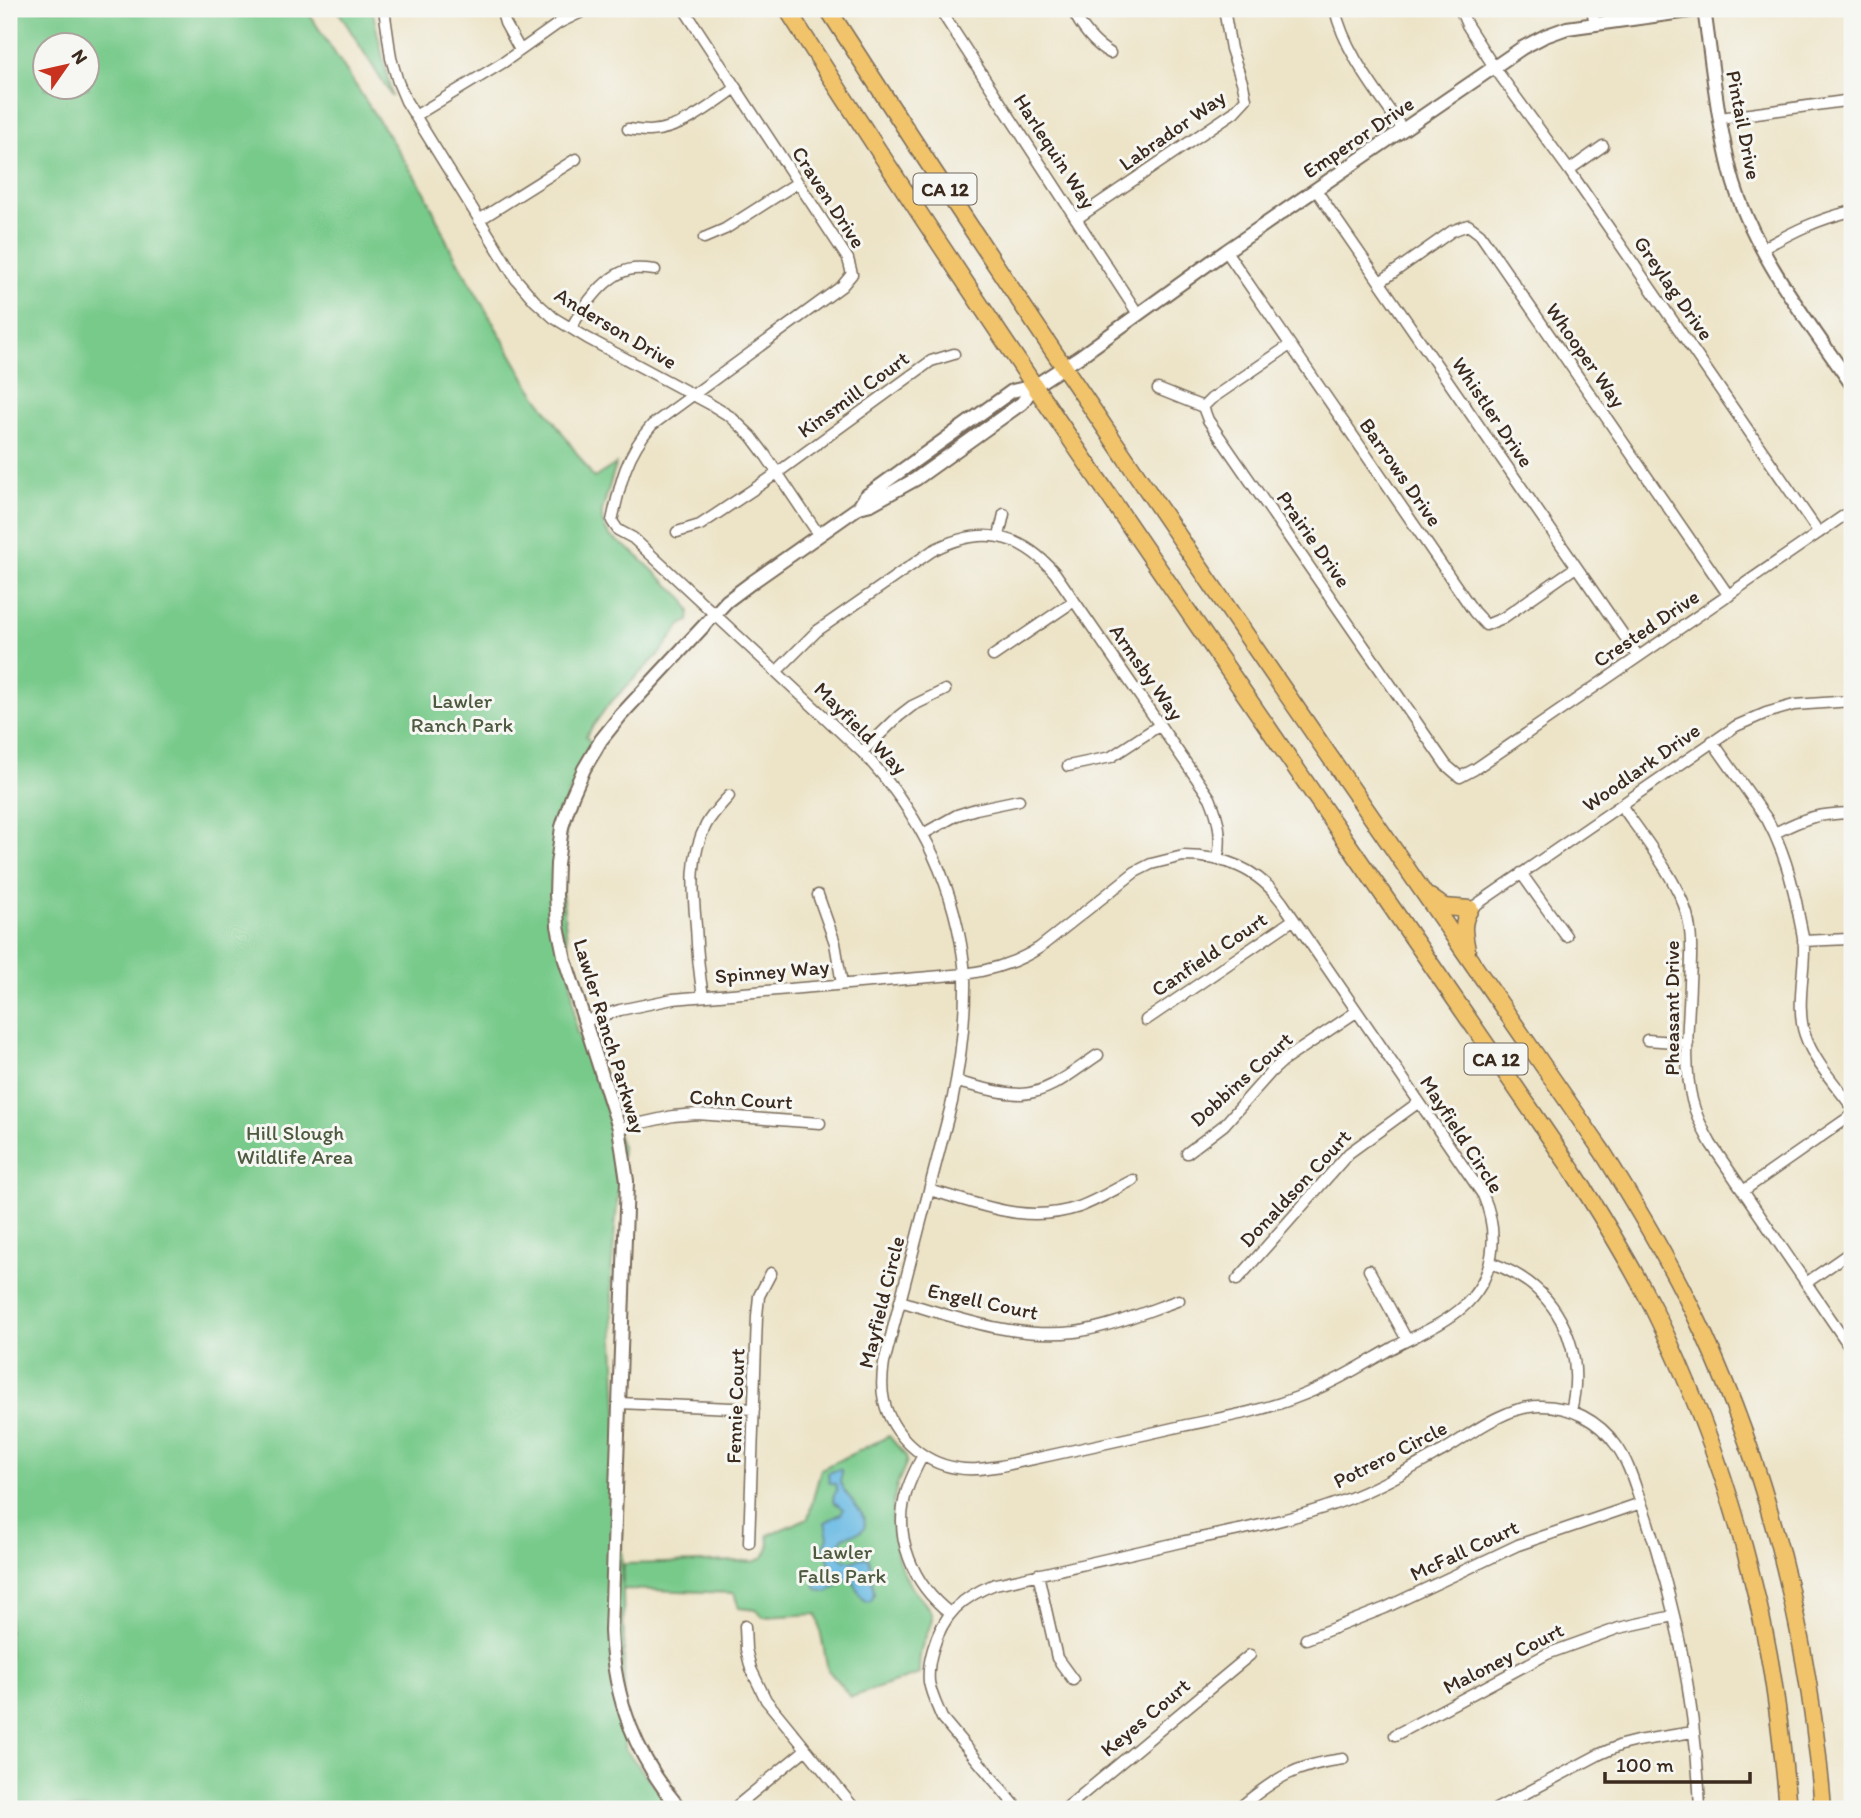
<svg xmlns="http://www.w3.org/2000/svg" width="1861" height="1818" font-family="Itim,sans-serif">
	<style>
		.green { fill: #78ca8b; stroke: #5a7a54; stroke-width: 2; fill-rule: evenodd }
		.water { fill: #69bae4; stroke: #527281; stroke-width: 2 }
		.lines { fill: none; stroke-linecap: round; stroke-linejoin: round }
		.minor-casing { stroke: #796b5a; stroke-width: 13 }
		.tertiary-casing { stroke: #796b5a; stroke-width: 16 }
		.trunk-casing { stroke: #796b5a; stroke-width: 19 }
		.minor { stroke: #fff; stroke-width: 10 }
		.tertiary { stroke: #fff; stroke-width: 12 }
		.trunk { stroke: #f1c36a; stroke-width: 16 }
		.labels { text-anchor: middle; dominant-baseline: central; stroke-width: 6; stroke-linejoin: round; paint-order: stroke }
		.shield { fill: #f6f6f2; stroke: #73675e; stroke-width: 2 }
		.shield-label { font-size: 19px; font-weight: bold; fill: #3b2a1e }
		.street-label { font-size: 21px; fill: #3b2a1e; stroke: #f6f6f2 }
		.park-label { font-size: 21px; fill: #4d5a3f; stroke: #f6f6f2 }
	</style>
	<rect width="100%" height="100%" fill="#f6f6f2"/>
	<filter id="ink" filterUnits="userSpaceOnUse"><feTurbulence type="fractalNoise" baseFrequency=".0143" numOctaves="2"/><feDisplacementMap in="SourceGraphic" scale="14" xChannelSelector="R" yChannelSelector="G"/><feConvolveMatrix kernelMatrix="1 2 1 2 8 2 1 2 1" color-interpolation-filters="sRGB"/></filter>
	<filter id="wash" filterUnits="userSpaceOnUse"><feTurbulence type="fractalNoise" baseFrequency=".00686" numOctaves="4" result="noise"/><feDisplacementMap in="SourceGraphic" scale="28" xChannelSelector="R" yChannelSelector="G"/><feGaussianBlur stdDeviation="1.57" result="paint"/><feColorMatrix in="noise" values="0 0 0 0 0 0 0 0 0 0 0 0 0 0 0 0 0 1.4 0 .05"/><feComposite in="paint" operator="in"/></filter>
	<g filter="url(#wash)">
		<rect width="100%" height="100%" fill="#ede4c8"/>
		<!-- green -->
		<path class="green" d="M9,9h297l119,183 24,54 80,139 65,93 22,-14 -14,47v9l4,10 4,6 23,16 51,47 6,12 -1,10 -8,4 -22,29 -51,51 -22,31 12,18 -30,40 -6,97 14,139 46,117 -11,128 9,198 2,115 2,-24 119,-3c18,3 29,-6 25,-26l40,-17 13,-49 68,-33 16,19 2,5c-2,8 -7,16 -10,25 -9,34 -5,70 13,100 5,9 21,22 22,31 1,7 -8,23 -10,31 -3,9 -3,18 -3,27l-68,23 -23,-27 -11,-56 -54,3 -7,-7 -17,-2 -5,-15 -111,-4 2,160 48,60h-664zM46,46h42v42h-42z
			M337,9h35l20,88z"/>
		<!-- water -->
		<path class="water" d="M839,1469l3,2c0,4 -2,8 -2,11 2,12 30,32 24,46 -3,6 -15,6 -21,9l-6,12 5,10 12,2 6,-3h8l2,4 4,32 -3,7 -4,1c-8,-5 -9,-15 -15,-22h-7l-17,12 -10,-2 -3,-5 1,-7 14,-15 -6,-16 4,-10 -3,-15 16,-8 2,-5 -9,-7v-7l3,-4 -2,-7 -6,-1 -1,-10z"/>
	</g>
	<g filter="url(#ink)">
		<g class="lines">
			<defs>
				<path id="minor" d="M384,9l7,49 7,24 8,19 110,178 19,22 19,17 33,20 123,66 21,13 20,19 15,20 53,79
					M501,9l4,14 15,27
					M940,9l8,13 190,292
					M1072,9c9,18 20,34 38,44
					M1335,9c9,43 44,85 68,121
					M1460,9l7,16 27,42 75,103 250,363
					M1592,9l3,15
					M415,116l89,-54 55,-39 29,-14
					M1720,118l132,-18
					M628,129c7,1 15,2 22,2 33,-2 60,-25 86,-43
					M1569,170l34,-24
					M1316,190l322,466
					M1076,219l158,-107 12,-13 -3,-14 -12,-36 -7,-40
					M479,220l97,-61
					M704,238l21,-9 72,-46
					M1762,249c32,-18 54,-29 90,-38
					M1226,251l248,361 12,13 17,-7 73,-51
					M1380,282l72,-51 16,-6 12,9 249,362
					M571,328c12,-21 36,-56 62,-59 7,-1 15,0 22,1
					M1290,345l-79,54 -8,8 5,13 238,345 14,12 15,-8 377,-259
					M1158,389l45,18
					M677,532l23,-7 66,-44 165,-120 23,-7
					M999,536l5,-22
					M993,656l81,-55
					M776,672l41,-41 115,-80c47,-25 87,-20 123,22l155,225c9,21 12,38 8,61
					M1712,741l55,78c17,31 26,64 32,98 2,10 5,21 5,32 0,26 -8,61 1,86 9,27 31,50 47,72
					M862,752l37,-36 13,-10 33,-16
					M1068,766l43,-9 49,-32
					M1621,805c21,30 56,74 66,109 6,23 4,45 3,69 -1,38 -7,80 2,117 4,16 11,30 19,44l141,206
					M1775,833c31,-16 42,-19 77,-20
					M923,834l34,-19 19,-6 43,-9
					M1183,856c41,0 74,12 99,46l201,293c17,39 12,83 -20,112 -19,17 -46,28 -69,40 -32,18 -63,38 -99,51 -36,14 -75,20 -113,28 -60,14 -121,27 -181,40 -15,2 -29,5 -44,2 -35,-5 -65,-34 -73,-67 -3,-13 -2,-26 0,-38l68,-261c9,-43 14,-84 13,-128 27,-4 51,-11 74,-26l96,-76 16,-8z
					M1521,873l45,63
					M818,895l17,48 7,41
					M1470,909l266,-183 30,-13 28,-8 58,-4
					M1803,941l46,-2
					M703,996c-4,-23 -6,-47 -7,-70 -3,-34 -7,-69 10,-101 6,-11 15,-20 23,-29
					M1146,1020l147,-100
					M585,1021l35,-11 53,-11 292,-25c-8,-85 -44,-160 -103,-222l-229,-214 -15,-8 -6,-9c8,-37 14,-67 40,-96l190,-139 10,-12 -4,-15 -164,-250
					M1647,1040l41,3
					M956,1082c21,4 43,12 65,12 29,-1 54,-24 77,-39
					M619,1128l54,-12 24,-2 123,9
					M1187,1153l37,-28 47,-53 12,-11 73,-49
					M929,1190c52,14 95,35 150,17 19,-7 36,-18 54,-27
					M1743,1191l109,-76
					M1491,1263c64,22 96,82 80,148
					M1369,1270l38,70
					M1237,1280l112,-127 70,-51
					M1806,1283l46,-32
					M900,1301c56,17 115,38 175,31 35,-5 70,-20 104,-32
					M619,1403l135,6
					M923,1455c-6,11 -12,23 -16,35 -15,46 6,95 43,123
					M749,1543l8,-227 2,-20 12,-23
					M1038,1574l19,84 16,22
					M745,1626l1,23 5,20 15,31 89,109
					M1306,1639l79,-31 133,-63 123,-42
					M1395,1735l152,-81 72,-26 54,-12
					M733,1809l72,-59
					M1018,1809l-76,-91c-5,-12 -11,-24 -13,-36 -1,-11 1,-23 4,-33 10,-35 29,-52 62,-65 62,-13 124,-28 186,-42 53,-11 108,-21 159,-40 36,-13 70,-33 104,-52 28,-17 61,-43 95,-44 31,-1 60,15 77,39 14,19 19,42 27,63 33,96 53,200 57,301
					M1065,1809l185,-154
					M1238,1809c36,-30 57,-44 105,-50
					M1496,1809l104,-55 21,-9 16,-4 56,-9"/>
				<path id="tertiary" d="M859,507l12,-3 45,-25 106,-76 12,-17
					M680,1809c-44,-52 -66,-109 -69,-178l16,-450 -8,-53 -54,-168 -7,-34 -2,-31 1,-31 5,-37 10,-31 12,-27 17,-29 20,-25 106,-114 24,-18 108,-76 7,-11 146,-105 22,-5 45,-29 147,-106 296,-203 23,-12 22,-8 137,-19c8,54 13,110 27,164 20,77 77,148 121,212"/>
				<path id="trunk" d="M787,9c251,394 522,775 785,1161 29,45 57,91 81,138 51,103 89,214 112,327 12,58 18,116 23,174
					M828,9c249,387 513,763 774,1142 37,59 72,118 101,181 69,151 107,312 120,477
					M1430,897l14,10 26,2
					M1467,950c-3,-16 -6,-27 3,-41"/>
			</defs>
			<!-- minor casing -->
			<use href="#minor" class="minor-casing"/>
			<!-- tertiary casing -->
			<use href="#tertiary" class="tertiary-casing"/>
			<!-- trunk casing -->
			<use href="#trunk" class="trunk-casing"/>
			<!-- minor -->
			<use href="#minor" class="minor"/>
			<!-- tertiary -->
			<use href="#tertiary" class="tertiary"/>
			<!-- trunk -->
			<use href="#trunk" class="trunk"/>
		</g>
	</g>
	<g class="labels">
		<!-- shield labels -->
		<g class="shield">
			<rect x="913.5" y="173.5" width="63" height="31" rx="5"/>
			<rect x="1464.5" y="1043.5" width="63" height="31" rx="5"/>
		</g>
		<g class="shield-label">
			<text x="945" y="189">CA 12</text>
			<text x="1496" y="1059">CA 12</text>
		</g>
		<!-- street labels -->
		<g class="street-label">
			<text transform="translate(1744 125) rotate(79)">Pintail Drive</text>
			<text transform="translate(1172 130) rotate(-35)">Labrador Way</text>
			<text transform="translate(1358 137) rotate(-34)">Emperor Drive</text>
			<text transform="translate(1055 151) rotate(57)">Harlequin Way</text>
			<text transform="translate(829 197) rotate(57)">Craven Drive</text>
			<text transform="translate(1674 288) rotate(55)">Greylag Drive</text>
			<text transform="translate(616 328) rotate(31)">Anderson Drive</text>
			<text transform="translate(1586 355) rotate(55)">Whooper Way</text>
			<text transform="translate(853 394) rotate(-36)">Kinsmill Court</text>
			<text transform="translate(1493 412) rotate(56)">Whistler Drive</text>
			<text transform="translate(1401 472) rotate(55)">Barrows Drive</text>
			<text transform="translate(1314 539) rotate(55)">Prairie Drive</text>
			<text transform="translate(1646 628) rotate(-34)">Crested Drive</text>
			<text transform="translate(1147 672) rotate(55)">Armsby Way</text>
			<text transform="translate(861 728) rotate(45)">Mayfield Way</text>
			<text transform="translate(1641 767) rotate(-35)">Woodlark Drive</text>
			<text transform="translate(1209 954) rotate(-34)">Canfield Court</text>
			<text transform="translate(772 971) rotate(-5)">Spinney Way</text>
			<text transform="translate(1671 1008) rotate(-90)">Pheasant Drive</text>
			<text transform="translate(610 1036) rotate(73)">Lawler Ranch Parkway</text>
			<text transform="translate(1241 1079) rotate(-42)">Dobbins Court</text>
			<text transform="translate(741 1099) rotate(3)">Cohn Court</text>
			<text transform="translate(1462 1134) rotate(57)">Mayfield Circle</text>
			<text transform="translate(1295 1188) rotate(-47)">Donaldson Court</text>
			<text transform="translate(983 1301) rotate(12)">Engell Court</text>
			<text transform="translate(881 1302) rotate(-76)">Mayfield Circle</text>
			<text transform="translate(735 1406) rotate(-88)">Fennie Court</text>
			<text transform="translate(1390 1454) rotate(-27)">Potrero Circle</text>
			<text transform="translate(1464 1550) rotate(-25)">McFall Court</text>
			<text transform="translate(1503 1658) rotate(-27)">Maloney Court</text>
			<text transform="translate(1145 1717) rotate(-40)">Keyes Court</text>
		</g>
		<!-- park labels -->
		<g class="park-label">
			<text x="462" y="700">Lawler<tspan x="462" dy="24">Ranch Park</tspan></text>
			<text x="295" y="1132">Hill Slough<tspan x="295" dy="24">Wildlife Area</tspan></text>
			<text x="842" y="1551">Lawler<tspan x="842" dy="24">Falls Park</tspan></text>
		</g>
	</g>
	<!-- margin -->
	<rect width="1861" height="1818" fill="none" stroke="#f6f6f2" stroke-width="35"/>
	<!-- north arrow -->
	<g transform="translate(66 66) rotate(56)"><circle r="33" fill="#f6f6f2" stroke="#aba49d" stroke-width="2"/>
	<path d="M0-5L12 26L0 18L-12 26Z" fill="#c8321e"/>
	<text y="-10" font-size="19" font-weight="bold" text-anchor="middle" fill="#3b2a1e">N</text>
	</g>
	<!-- scale -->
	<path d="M1605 1772v10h145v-10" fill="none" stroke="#3b2a1e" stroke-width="3.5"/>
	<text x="1616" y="1772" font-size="21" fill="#3b2a1e" stroke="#f6f6f2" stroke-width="5" paint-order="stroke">100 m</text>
</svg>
